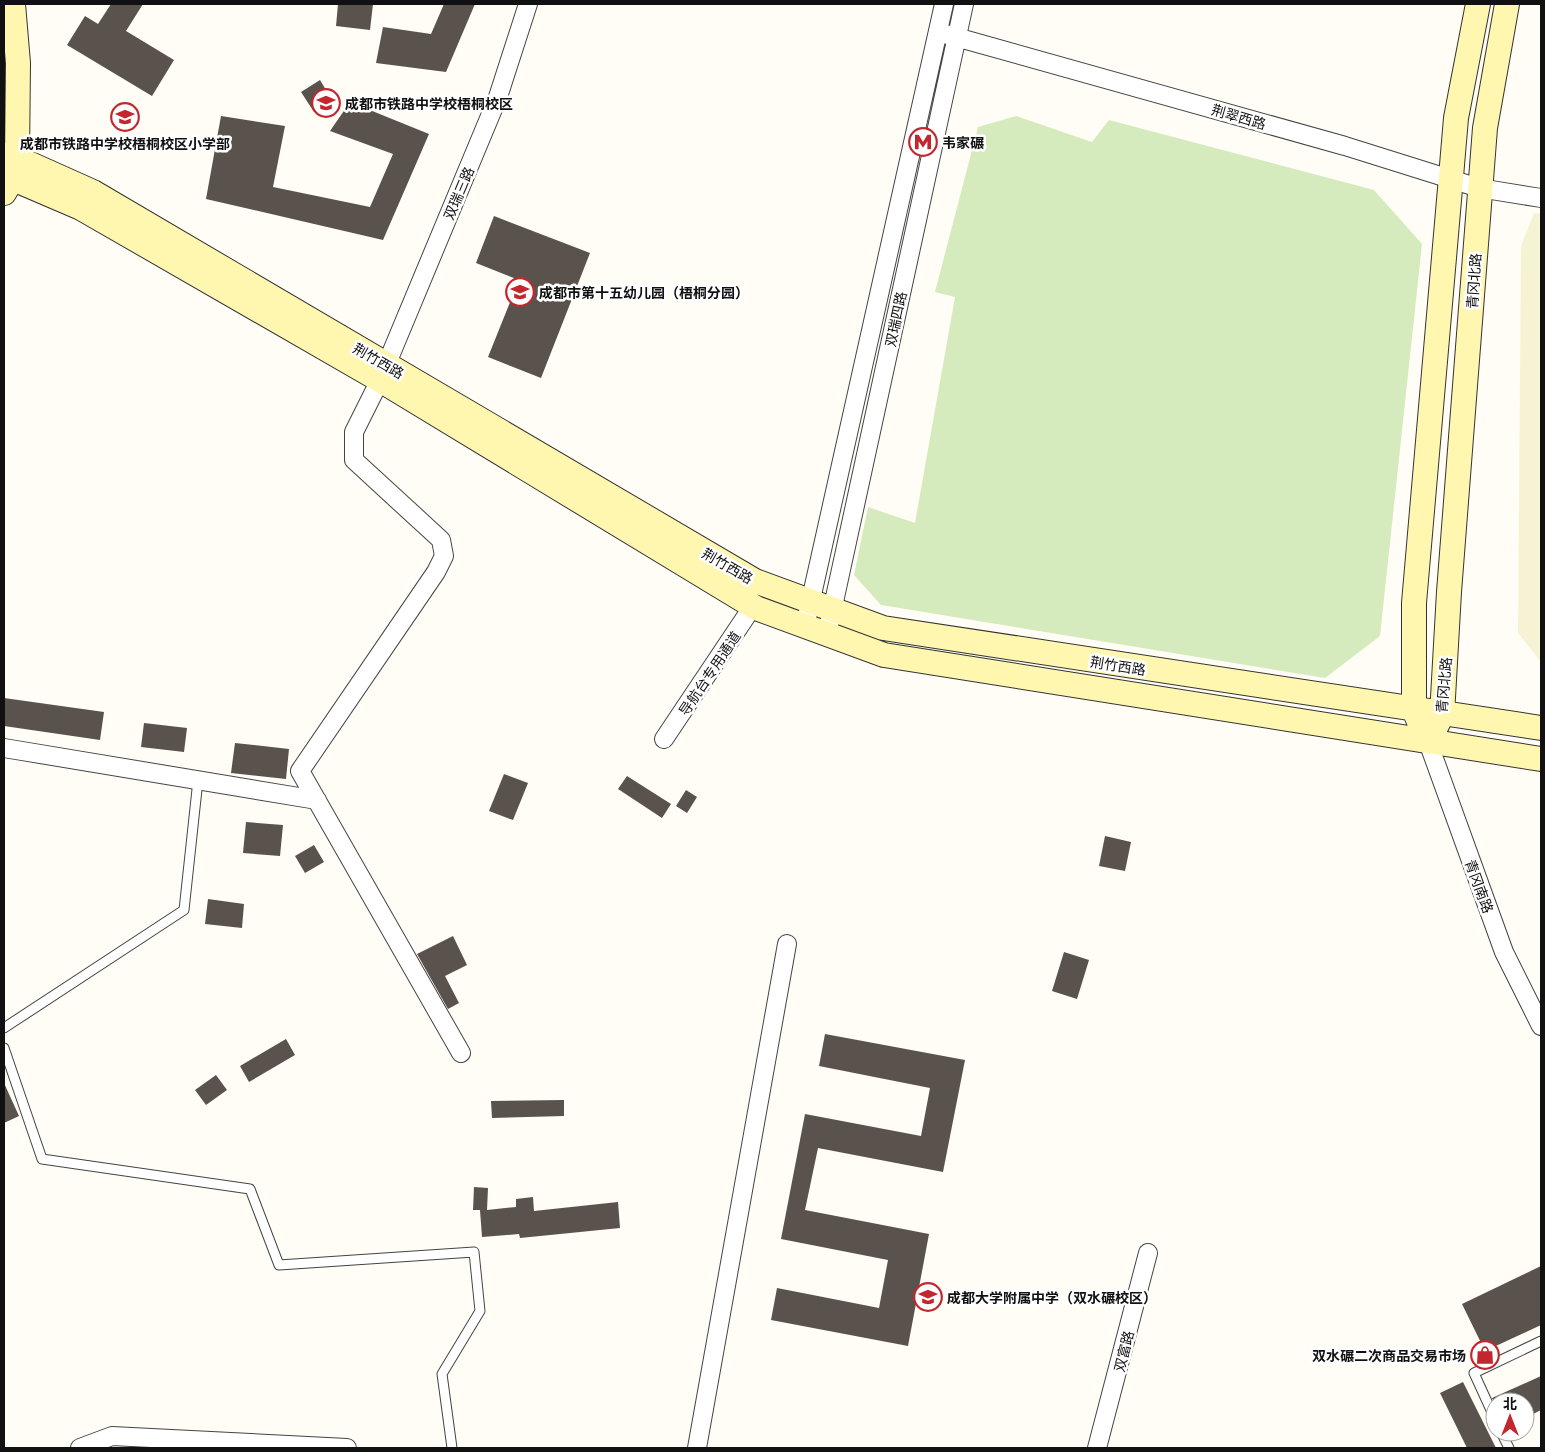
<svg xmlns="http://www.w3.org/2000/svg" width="1545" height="1452" font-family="Literata,'Noto Sans SC',serif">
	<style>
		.farmland { fill: #f6f3d4 }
		.green { fill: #d5ebbd }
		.building { fill: #5a524d }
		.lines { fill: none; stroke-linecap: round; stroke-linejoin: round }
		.lane-casing { stroke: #444; stroke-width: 11 }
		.street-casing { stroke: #444; stroke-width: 20 }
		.secondary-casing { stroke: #333; stroke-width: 26 }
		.lane { stroke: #fff; stroke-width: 9 }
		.street { stroke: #fff; stroke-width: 18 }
		.secondary { stroke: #fff6b0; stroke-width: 24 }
		.labels { text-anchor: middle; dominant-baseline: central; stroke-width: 5; stroke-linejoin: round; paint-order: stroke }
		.poi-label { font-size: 14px; font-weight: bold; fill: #111; stroke: #fff; text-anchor: start }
		.street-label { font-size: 14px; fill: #111; stroke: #fff }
	</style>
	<rect width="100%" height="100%" fill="#fffdf5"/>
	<!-- farmland -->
	<path class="farmland" d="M1534,213l7,1v448l-23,-29 3,-387z"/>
	<!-- green -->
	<path class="green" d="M1016,116l76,26 17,-22 265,70 48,54 -42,392 -55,42 -444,-73 -27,-30 14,-68 47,16 40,-226 -20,-5 43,-165z"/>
	<!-- building -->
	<path class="building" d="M111,4h32l-17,27 48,29 -22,36 -85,-51 18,-29 13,8z
		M338,4h35l-3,26 -34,-4z
		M444,4h31l-29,68 -70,-9 7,-36 48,7z
		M320,80l12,20 -18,12 -13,-20z
		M350,102l79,32 -46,106 -177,-41 15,-83 64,10 -12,61 97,20 23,-53 -63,-23z
		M494,216l96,37 -49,125 -53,-21 31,-77 -43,-17z
		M4,698l100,14 -4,28 -96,-14z
		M144,723l43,5 -3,24 -43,-5z
		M235,743l54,6 -3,30 -55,-6z
		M504,774l24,9 -15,37 -24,-9z
		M627,776l44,28 -9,14 -44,-29z
		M686,790l11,7 -10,16 -11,-7z
		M246,822l37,3 -3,31 -37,-3z
		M1105,836l26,6 -6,29 -26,-5z
		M314,845l10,17 -19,11 -10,-17z
		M208,899l36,5 -2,24 -37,-4z
		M453,936l14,29 -22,11 14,27 -11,6 -31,-55z
		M1064,952l25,8 -12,39 -25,-8z
		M825,1034l140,26 -22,112 -125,-24 -13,62 124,24 -21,112 -137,-26 6,-32 102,20 9,-48 -107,-21 24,-125 116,22 9,-48 -111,-22z
		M286,1039l9,16 -46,27 -9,-16z
		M216,1075l11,15 -21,15 -11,-15z
		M4,1083l15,33 -15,7z
		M564,1100v16l-72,2 -1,-17z
		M474,1187l14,1 -1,22 29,-3v-8l17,-2 1,14 84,-9 2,26 -100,10 -1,-4 -37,3 -2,-27h-7z
		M1541,1266v59l-56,26 -23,-47z
		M1541,1376v34l-16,8v-16h-31l-2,-4z
		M1463,1382l33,66h-29l-27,-55z"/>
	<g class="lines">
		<defs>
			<path id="lane" d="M4,1028l180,-118 14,-130
				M4,1048l38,111 208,30 29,76 195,-13 6,59 -38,63 10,74
				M1495,1419l-21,-46 67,-32
				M1501,1432l8,16"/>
			<path id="street" d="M945,34l400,112 134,42 62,10
				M805,626l139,-622
				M827,634l137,-630
				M664,739l89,-133
				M1428,742l76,210 37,74
				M4,748l313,52
				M461,1053l-161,-282 136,-199 8,-16 -3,-16 -87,-80v-28l26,-52 118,-283 30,-93
				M80,1448l32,-12 235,12
				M697,1448l90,-504
				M1097,1448l51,-195"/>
			<path id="secondary" d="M4,155l13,3 76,34 662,389 128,47 658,100
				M4,175l77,33 299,172 376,228 128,47 657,104
				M4,193l9,-15 4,-20 1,-95 -5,-59
				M1420,724l-6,-14v-107l37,-426 5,-59 22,-114
				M1436,727l6,-12 7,-123 36,-464 22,-124"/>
		</defs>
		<!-- lane casing -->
		<use href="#lane" class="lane-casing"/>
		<!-- street casing -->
		<use href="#street" class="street-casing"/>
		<!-- secondary casing -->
		<use href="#secondary" class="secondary-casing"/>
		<!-- lane -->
		<use href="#lane" class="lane"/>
		<!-- street -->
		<use href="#street" class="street"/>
		<!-- secondary -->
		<use href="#secondary" class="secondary"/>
	</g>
	<!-- icons -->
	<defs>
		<symbol id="school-ring" viewBox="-11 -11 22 22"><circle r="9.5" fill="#fff" stroke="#c4262e" stroke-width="1.5"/><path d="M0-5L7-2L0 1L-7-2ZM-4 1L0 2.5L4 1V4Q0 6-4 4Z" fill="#c4262e"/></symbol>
		<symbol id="metro-ring" viewBox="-11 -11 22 22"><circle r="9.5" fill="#fff" stroke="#c4262e" stroke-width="1.5"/><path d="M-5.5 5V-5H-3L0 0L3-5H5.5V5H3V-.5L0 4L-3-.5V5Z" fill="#c4262e"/></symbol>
		<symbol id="shop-ring" viewBox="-11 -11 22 22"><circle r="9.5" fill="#fff" stroke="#c4262e" stroke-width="1.5"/><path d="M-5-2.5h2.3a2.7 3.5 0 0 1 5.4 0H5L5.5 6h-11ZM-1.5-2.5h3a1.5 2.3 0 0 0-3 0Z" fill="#c4262e"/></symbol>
	</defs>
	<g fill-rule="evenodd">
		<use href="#school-ring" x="310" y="87" width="32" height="32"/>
		<use href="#school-ring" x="109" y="101" width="32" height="32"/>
		<use href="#metro-ring" x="907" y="126" width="32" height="32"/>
		<use href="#school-ring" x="504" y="276" width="32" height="32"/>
		<use href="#school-ring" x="912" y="1281" width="32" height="32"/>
		<use href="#shop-ring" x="1469" y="1339" width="32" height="32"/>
	</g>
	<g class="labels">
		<!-- poi labels -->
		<g class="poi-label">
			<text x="345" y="103">成都市铁路中学校梧桐校区</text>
			<text x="942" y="142">韦家碾</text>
			<text x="125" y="143" text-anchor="middle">成都市铁路中学校梧桐校区小学部</text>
			<text x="539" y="292">成都市第十五幼儿园（梧桐分园）</text>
			<text x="947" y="1297">成都大学附属中学（双水碾校区）</text>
			<text x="1466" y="1355" text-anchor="end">双水碾二次商品交易市场</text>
		</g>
		<!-- street labels -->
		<g class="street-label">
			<text transform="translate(1239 116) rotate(16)">荆翠西路</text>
			<text transform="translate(458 193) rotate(-67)">双瑞三路</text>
			<text transform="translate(1473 281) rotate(-86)">青冈北路</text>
			<text transform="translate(895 319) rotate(-78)">双瑞四路</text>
			<text transform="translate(379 360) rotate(30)">荆竹西路</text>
			<text transform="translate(728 565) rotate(30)">荆竹西路</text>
			<text transform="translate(1118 665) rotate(9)">荆竹西路</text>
			<text transform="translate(709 673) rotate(-56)">导航台专用通道</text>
			<text transform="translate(1443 685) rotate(-85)">青冈北路</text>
			<text transform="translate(1480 886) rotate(70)">青冈南路</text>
			<text transform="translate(1123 1351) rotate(-76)">双富路</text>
		</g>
	</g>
	<!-- border -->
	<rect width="1545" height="1452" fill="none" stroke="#111111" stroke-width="10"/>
	<!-- north arrow -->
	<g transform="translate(1510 1417)"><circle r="24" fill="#ffffff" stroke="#a0a0a0"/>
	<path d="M0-4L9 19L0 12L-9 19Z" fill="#c4262e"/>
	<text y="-8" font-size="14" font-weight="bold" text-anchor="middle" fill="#111111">北</text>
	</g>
</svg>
